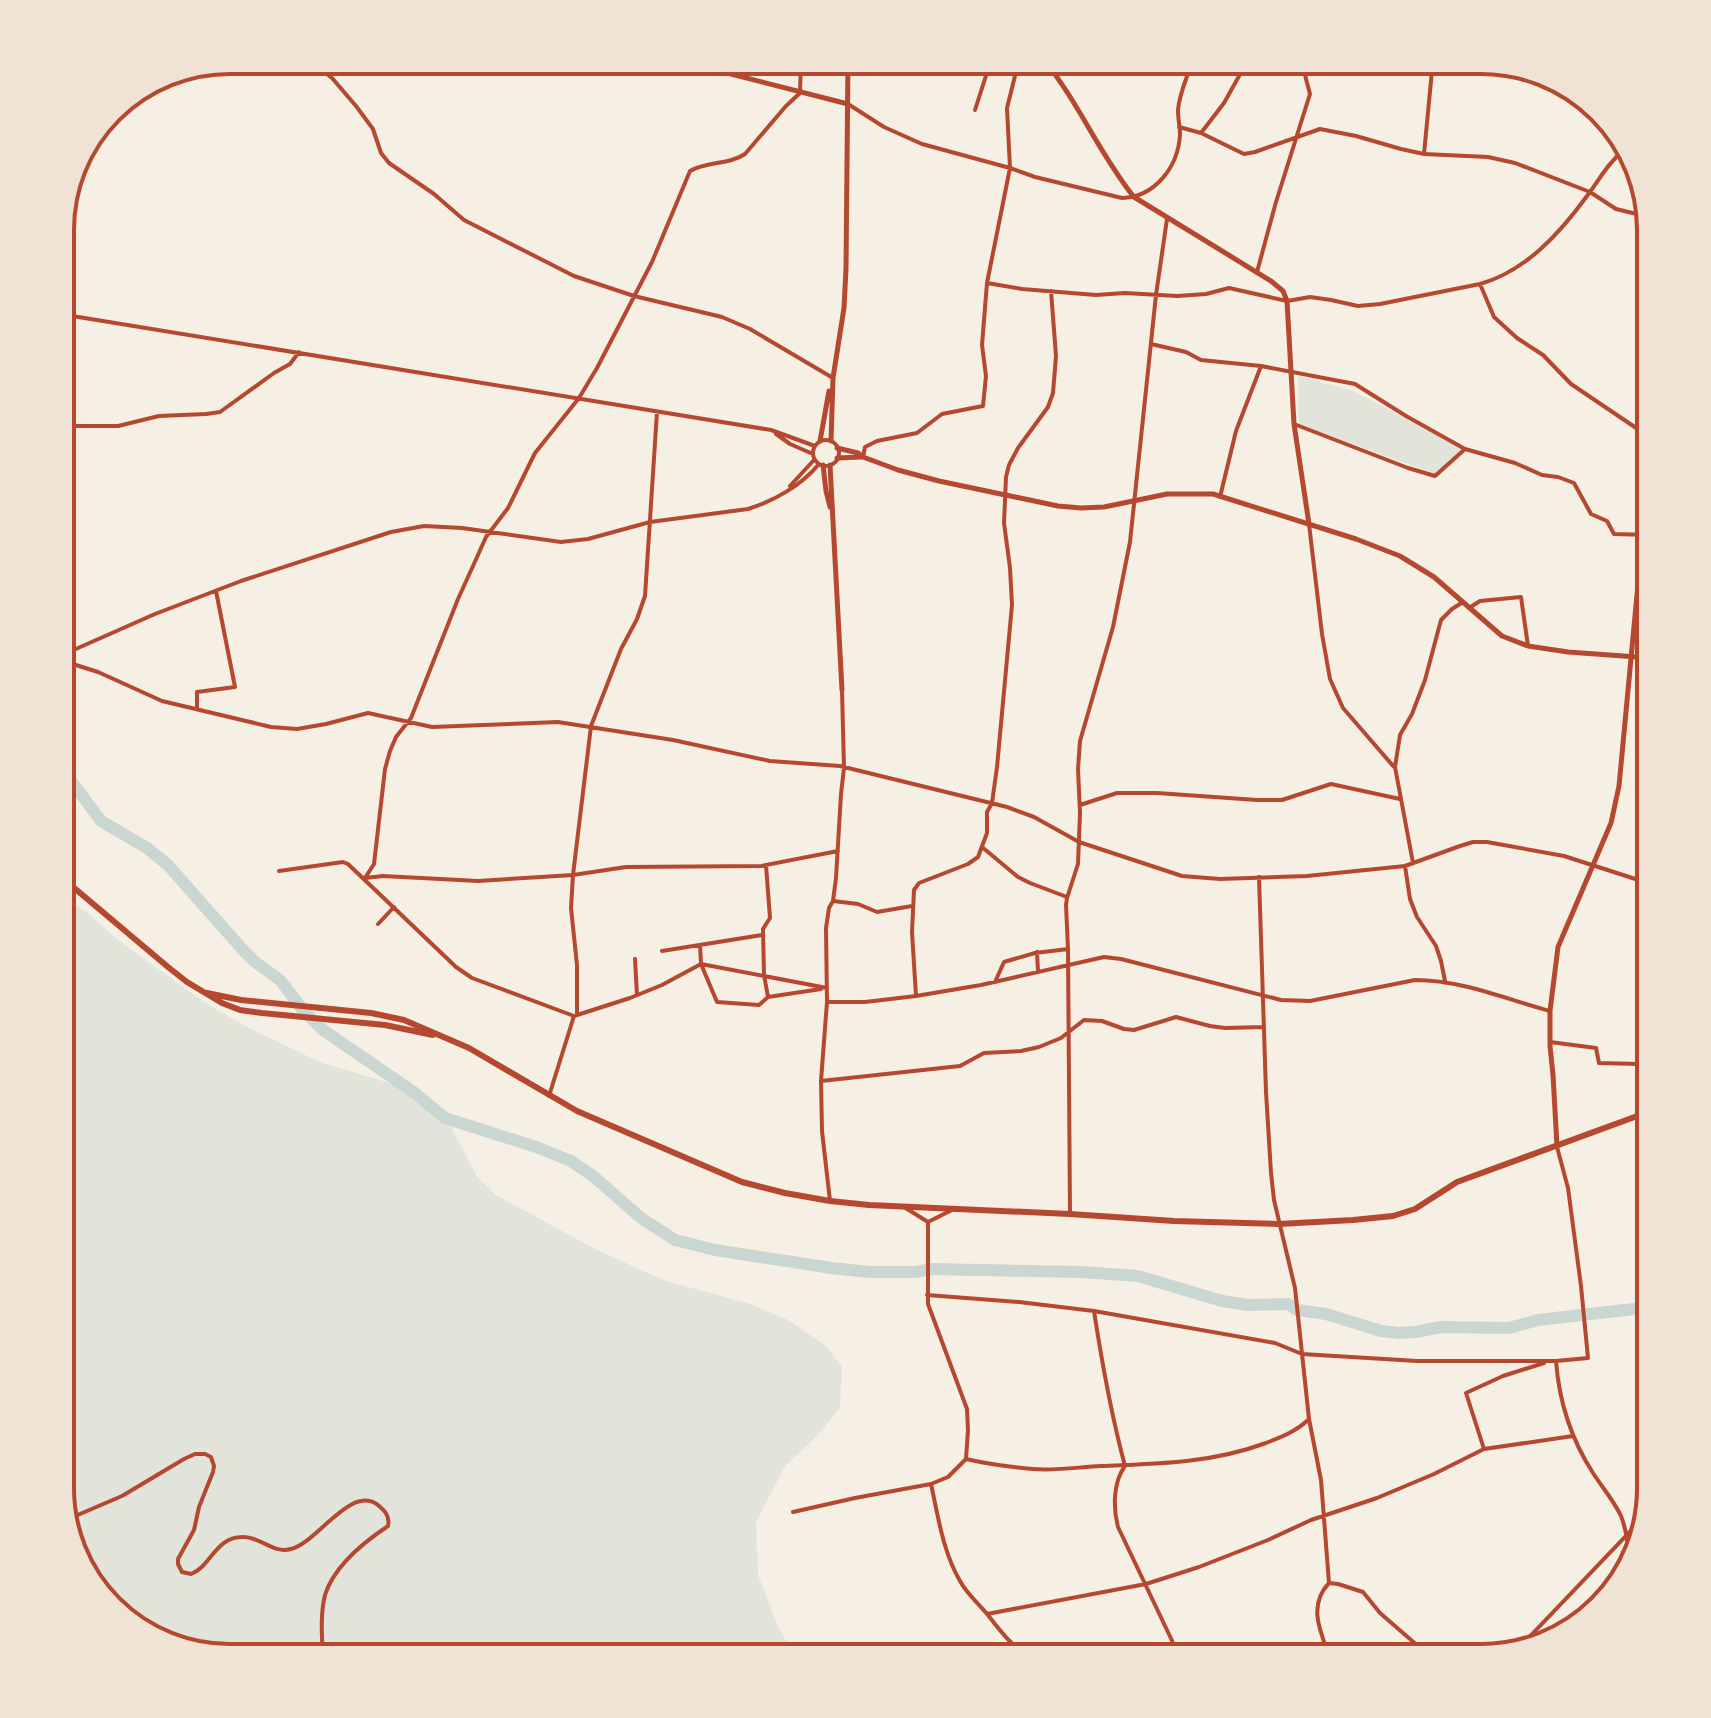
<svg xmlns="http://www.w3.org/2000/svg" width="1711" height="1718" font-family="Spectral,serif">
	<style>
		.green { fill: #e2e4dc }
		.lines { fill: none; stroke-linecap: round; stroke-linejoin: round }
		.river { stroke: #c9d6d2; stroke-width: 12 }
		.minor { stroke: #b5482f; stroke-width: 4 }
		.tertiary { stroke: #b5482f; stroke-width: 5 }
		.primary { stroke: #b5482f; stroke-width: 6 }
		.rim { fill: none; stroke: #b5482f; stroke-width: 4 }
	</style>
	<rect width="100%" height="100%" fill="#f6efe4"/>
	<!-- green -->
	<path class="green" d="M1298,376l56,15 108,58 -27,25 -136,-50z
		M60,895l29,19 28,25 87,63 45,26 73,35 88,26 34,24 33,64 19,18 95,52 72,33 87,24 38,16 37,25 17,22 -2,41 -25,30 -30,28 -29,56 2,53 19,49 18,34h-565l-75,-17 -53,-41 -29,-48 -13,-64z"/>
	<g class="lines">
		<!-- river -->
		<path class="river" d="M60,766l41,55 46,27 21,17 75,85 11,11 26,19 23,30 20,20 92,63 30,25 91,29 35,14 22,15 48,42 34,22 40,10 116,18 38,4h48l12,-3 152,3 57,4 84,25 27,4 39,-1 9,6 29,4 55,17 18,2 17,-1 25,-5 68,1 29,-8 113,-13"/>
		<!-- minor -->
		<path class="minor" d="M309,60l23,18 24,28 17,23 8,24 8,10 45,31 30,26 110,56 60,20 88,21 28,12 83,49
			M724,60l1,13
			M848,104l36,23 38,17 88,24 25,9 87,21c33,-1 56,-31 58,-63 0,-8 -2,-16 -2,-25 1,-14 7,-28 12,-42l-33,-8
			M975,110l16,-50
			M1179,127l22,6 43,21 11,-2 65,-23 36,7 45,13 23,5 64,3 27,6 75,29 26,17 33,8
			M1201,133l23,-30 24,-43
			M1424,154l9,-94
			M1257,272l19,-70 34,-108 -9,-34
			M987,283l35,6 74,6 29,-2 52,3 29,-2 23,-6 58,13 23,-4 21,3 27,6 22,-2 100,-20c46,-13 80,-51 107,-88 14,-19 21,-33 39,-48
			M1480,284l14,33 23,21 26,17 28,29 80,54
			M60,314l711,116 44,16
			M1151,344l35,8 15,8 60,6 94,18 51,32 59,33
			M1294,424l114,44 27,8 30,-27 50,14 27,12 16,2 16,6 17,31 16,7 7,13 37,1
			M60,426h58l41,-10 47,-2 14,-2 54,-39 16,-9 9,-12
			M776,434l14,10 23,10
			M813 453a13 13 0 1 1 26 0a13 13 0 1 1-26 0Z
			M863,457l2,-10 12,-6 40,-8 25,-19 41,-8 3,-30 -4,-31 5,-62 23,-115 -3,-60 12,-48
			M790,486l24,-26
			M1220,497l16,-66 25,-65
			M1309,524l13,110 8,45 13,29 51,59
			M1469,608l11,-7 41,-4 7,49
			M60,656l95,-42 86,-33 150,-49 33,-6 38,2 99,14 27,-3 62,-17 98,-13c26,-8 54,-24 71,-45
			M60,660l38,12 64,29 109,26 26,2 29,-5 42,-11 64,14 126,-5 115,18 97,21 70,5 167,41 27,10 45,25 103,34 38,3 87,-3 98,-10 55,-20 13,-4h14l77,14 87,28
			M197,709v-17l38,-5 -19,-96
			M1080,805l37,-12h40l100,7h25l49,-16 69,15
			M982,847l36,30 12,6 37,14
			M1413,863l-18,-96 5,-32 12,-21 13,-34 16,-60 11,-11 11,-7
			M766,865l4,53 -7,11 1,46 4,22 53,-8
			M1405,866l5,33 7,18 19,29 5,15 4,20
			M279,871l64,-9 5,2 108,103 16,11 102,38
			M1259,877l7,215 5,81 3,27 21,88 14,131 12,61 8,103c-22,23 -8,50 1,75
			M365,878l9,-14 11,-95 5,-18 6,-14 15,-19 47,-119 15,-33 13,-29 22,-29 27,-55 44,-55 18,-30 55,-106 38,-91c17,-10 39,-6 55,-17l41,-48 14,-13 1,-33
			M365,878l18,-2 95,5 95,-6 53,-8 135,-1 77,-15
			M833,901l25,3 19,8 35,-6
			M378,924l16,-17
			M700,945l1,19 16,38 42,3 9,-8
			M662,951l100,-16
			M1037,952l1,20
			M635,959l2,36
			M995,982l9,-20 31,-9 33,-4
			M916,996l-4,-64 2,-42 5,-7 49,-19 10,-7 9,-24v-21l5,-9 5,-36 15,-162 -2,-37 -6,-45 2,-46 3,-12 9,-17 30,-41 5,-14 3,-37 -5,-65
			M827,1002h38l51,-6 65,-11 123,-28 17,2 160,41 29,1 105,-21c46,0 91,19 135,31
			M577,1014v-49l-6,-57 2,-33 18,-149 30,-77 16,-30 8,-23 12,-184
			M1550,1042l46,6 3,15 40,1 12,5
			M821,1081l139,-15 24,-13 37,-2 18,-4 22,-9 23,-18 18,1 22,8 10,1 42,-13 34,9 15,2 39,-1
			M549,1096l25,-80 56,-18 32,-13 39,-21 126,24
			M1644,1114l7,30
			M830,1201l-8,-70 -1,-50 6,-79 -1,-74 3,-20 4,-7 3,-23 5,-84 3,-26 -2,-78
			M1070,1214l-2,-265 -2,-44 1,-7 11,-34 2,-51 -2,-44 2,-28 33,-114 17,-85 26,-247 11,-76
			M928,1222l24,-12
			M927,1295l92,7 75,9 181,32 27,11 115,7h139l32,-3 -7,-72 -13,-98 -11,-41
			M1094,1311c8,52 17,103 31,155 -12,16 -12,42 -7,61l58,122 2,9
			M1556,1361c3,40 15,78 37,112 9,14 21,28 28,43 7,17 6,32 11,49
			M1484,1449l-18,-56 37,-17 41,-13
			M966,1459c22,5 44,8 67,10 23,2 46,-2 68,-3 57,-2 111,-3 165,-23 15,-6 31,-12 43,-24
			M931,1484c7,32 12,68 29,97 7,13 18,22 28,34 13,17 25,33 45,43
			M793,1512l62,-14 76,-14 17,-7 18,-18 2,-29 -1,-21 -39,-105v-82l-24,-15
			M66,1520l56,-24 62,-37 11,-5h10l6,3 3,9 -1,6 -14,35 -5,23 -16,29v5l4,8 9,2c21,-8 24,-38 53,-37 17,0 29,17 47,12 26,-6 60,-65 87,-44 7,6 12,11 10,21 -24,16 -54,40 -63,69 -5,20 -3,43 -2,63
			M1329,1583l9,1 25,8 17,21 38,33 9,12
			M987,1614l159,-30 53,-17 69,-27 43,-20 66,-22 57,-24 50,-25 89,-13
			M1515,1652l129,-135"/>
		<!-- tertiary -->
		<path class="tertiary" d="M676,60l172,44
			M1044,60c35,43 56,95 90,137l137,84 12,10 4,10 7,123 15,100
			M1618,133l33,121
			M820,441l9,-50
			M831,441l2,-63 11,-70 2,-39 2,-209
			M837,448l21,5 5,4 35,13 41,11 119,25 23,2 23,-1 63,-13h46l143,45 44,17 34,21 68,59 26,10 40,6 83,6
			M837,458l25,-1
			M823,465l3,26 4,16
			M830,465l12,225
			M1557,1146l-4,-71 -3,-29v-35l8,-64 53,-124 8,-37 32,-340"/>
		<!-- primary -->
		<path class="primary" d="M60,876l108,91 19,15 35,21 18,7 22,3 123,12 48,10
			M207,993l34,7 130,13 33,7 65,28 108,63 165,71 43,11 45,8 39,4 201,9 104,7 105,3 74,-4 40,-4 22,-7 42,-27 194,-71"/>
	</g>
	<!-- crop -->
	<path d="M0 0H1711V1718H0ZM230 74H1481A156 156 0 0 1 1637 230V1488A156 156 0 0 1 1481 1644H230A156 156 0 0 1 74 1488V230A156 156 0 0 1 230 74Z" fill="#f1e2d6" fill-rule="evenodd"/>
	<path class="rim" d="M230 74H1481A156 156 0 0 1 1637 230V1488A156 156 0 0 1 1481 1644H230A156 156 0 0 1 74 1488V230A156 156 0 0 1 230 74Z"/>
</svg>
